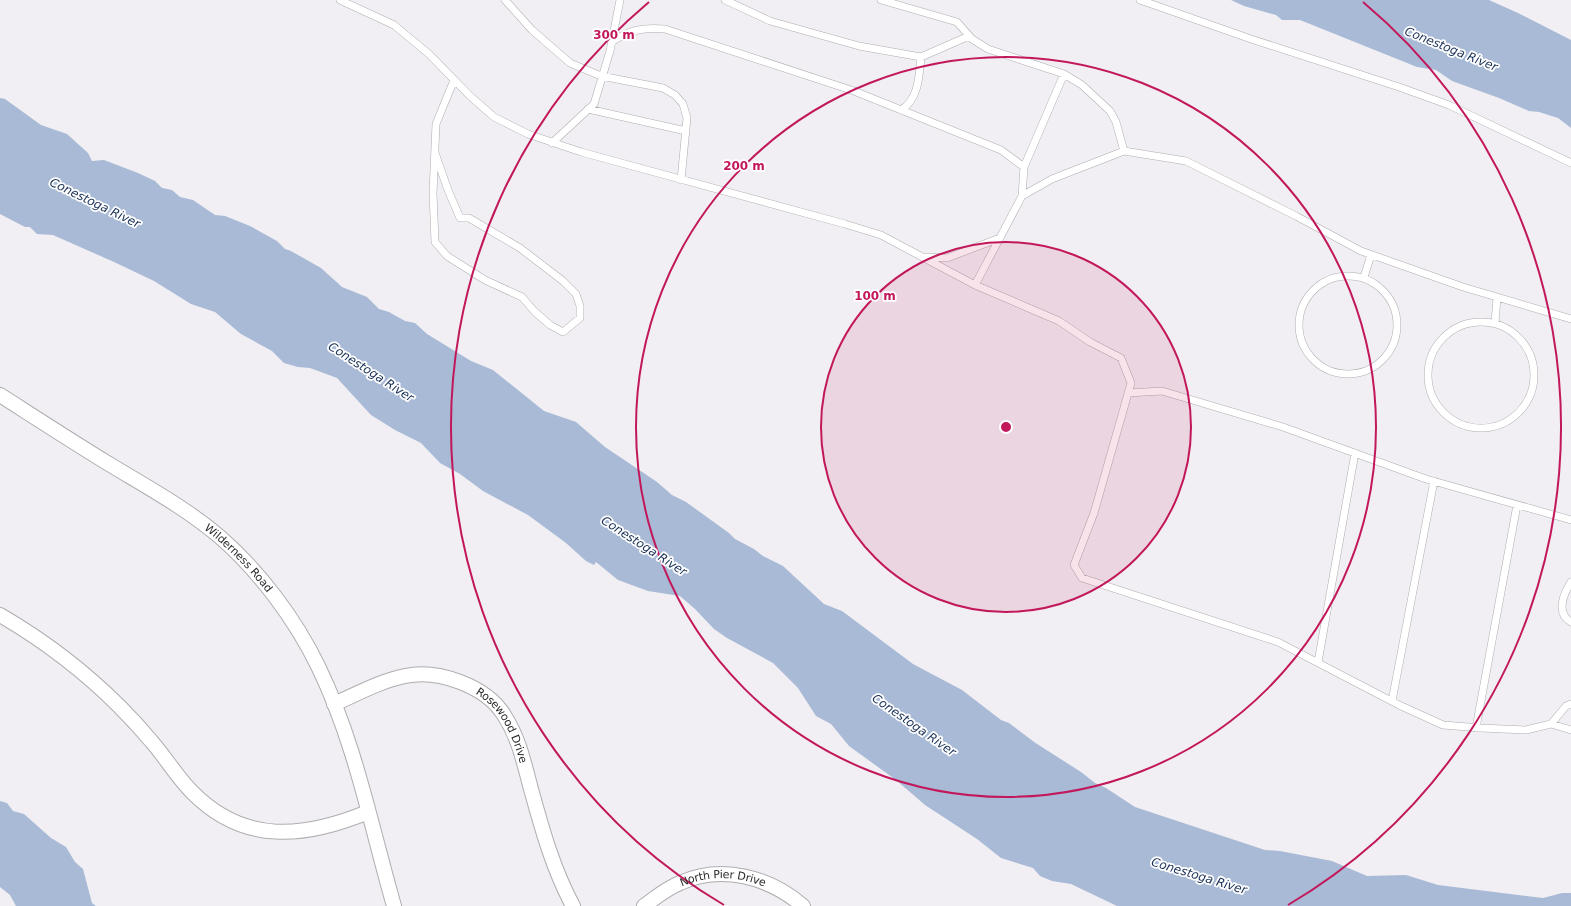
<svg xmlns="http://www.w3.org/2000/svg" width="1571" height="906" font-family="'DejaVu Sans',sans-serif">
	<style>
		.water { fill: #a8bad6 }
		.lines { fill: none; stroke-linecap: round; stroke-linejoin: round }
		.lane-casing { stroke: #aeadb0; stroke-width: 8 }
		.street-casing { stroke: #aeadb0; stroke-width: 16 }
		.lane { stroke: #fff; stroke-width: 7 }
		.street { stroke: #fff; stroke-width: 14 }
		.ring { fill: none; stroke: #c2185b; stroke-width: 2 }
		.labels { text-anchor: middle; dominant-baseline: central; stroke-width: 3.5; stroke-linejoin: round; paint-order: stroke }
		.street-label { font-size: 11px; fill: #2b2b2c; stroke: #fff }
		.water-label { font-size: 12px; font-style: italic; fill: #193158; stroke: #fff }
		.centre { fill: #c2185b; stroke: #fff; stroke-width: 2 }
		.ring-label { font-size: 12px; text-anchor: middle; font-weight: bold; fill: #c2185b; stroke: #fff; stroke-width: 3.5; stroke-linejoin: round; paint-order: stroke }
	</style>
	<rect width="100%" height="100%" fill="#f1eff3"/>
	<!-- water -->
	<path class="water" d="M1231,0h258l29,13 53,27v88l-13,-10 -19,-6 -10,-1 -30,-13 -47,-17 -16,-11 -19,-3 -117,-47h-18l-6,-5 -32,-9z
		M0,98l5,1 36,26 26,9 21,19 4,8 12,-1 34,13 17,8 7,7 10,2 8,7 13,3 22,15 10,1 25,10 27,15 8,8 6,2 30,17 21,19 25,10 12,12 10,3 16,9 10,2 12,11 44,27 22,9 51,41 32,11 29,25 52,35 15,13 14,7 43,31 6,6 19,10 9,7 20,10 41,38 18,7 71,53 49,26 39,30 8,3 25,19 47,30 14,11 11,5 29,19 130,43 15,1 52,10 35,15 39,-1 32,10 105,13 19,-5h9v13h-454l-46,-22 -19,-3 -12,-5 -7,-8 -32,-10 -24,-19 -52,-34 -29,-25 -47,-34 -18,-22 -15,-8 -18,-28 -25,-25 -46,-25 -13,-9 -19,-20 -15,-13 -32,-5 -30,-11 -22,-18 -2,3 -8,-4 -20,-18 -38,-28 -45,-24 -23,-17 -20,-11 -19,-20 -26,-13 -24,-15 -34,-37 -27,-10 -12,-1 -14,-4 -12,-12 -31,-17 -26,-22 -24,-8 -37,-23 -40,-19 -61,-27 -16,-1 -7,-7h-5l-25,-13z
		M0,801l7,2 6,8 11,3 27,24 15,9 9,15 8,7 9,34 4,3h-80l-6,-11 -10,-8z"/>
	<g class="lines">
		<defs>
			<path id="lane" d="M340,0l54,25 35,29 41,42 24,21 34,17 53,18 264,72 36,11 94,50 84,36 31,21 31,16 10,25 -37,130 -20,52 8,13 196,64 121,63 44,20 38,3 45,2 25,-6 20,6
				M505,0l27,30 38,33 31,13 62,12 12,7 8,9 4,14 -6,62
				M725,0l45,21 89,25 62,11 48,-21
				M881,0l76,22 15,17 16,10 76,25 18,11 28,26 6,11 8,29
				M1140,0l111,39 148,48 50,18 122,58
				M611,42c20,-12 31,-15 54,-13l189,62 147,59 23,17
				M588,109l98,22
				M901,110c18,-11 18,-34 20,-53
				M552,143l42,-39 16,-53 10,-51
				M435,153l13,37 12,28h9l51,30 43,33 13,13 4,12v12l-17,14 -13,-7 -16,-14 -12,-14 -37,-17 -38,-24 -12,-14 -2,-49 3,-69 18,-44
				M1022,196l30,-17 72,-28 62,10 110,55 65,35 102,36 108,32
				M925,257l22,1 53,-20
				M1299 325a49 49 0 1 1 98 0a49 49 0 1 1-98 0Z
				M1364,277l7,-22
				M975,285l47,-89 2,-29 40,-93
				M1428 375a53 53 0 1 1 106 0a53 53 0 1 1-106 0Z
				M1495,323l2,-26
				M1128,393l34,-2 121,36 143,52 145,41
				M1571,582c-7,11 -16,31 0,40
				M1318,662l37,-209
				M1392,701l42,-220
				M1551,724l15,-18 5,-2
				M1476,728l41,-223"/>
			<g id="street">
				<path id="s1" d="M0,395c36,23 73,47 109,69 38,23 77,44 111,73 40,35 75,82 98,129 37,76 53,160 76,240"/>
				<path d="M0,615c43,25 84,56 120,92 11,11 22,23 32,35 14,16 25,35 40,50 52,53 113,46 176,20"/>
				<path id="s2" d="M334,704c23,-10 46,-23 71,-28 33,-7 81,10 99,39 15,23 20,48 27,74 11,40 22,80 42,117"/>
				<path id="s3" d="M644,906c11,-8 23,-18 36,-23 42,-19 89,-6 123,23"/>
			</g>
		</defs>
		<!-- lane casing -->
		<use href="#lane" class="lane-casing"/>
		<!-- street casing -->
		<use href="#street" class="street-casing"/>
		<!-- lane -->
		<use href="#lane" class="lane"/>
		<!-- street -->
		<use href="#street" class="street"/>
	</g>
	<!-- distance rings -->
	<circle cx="1006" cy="427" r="185" fill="#c2185b" fill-opacity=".12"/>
	<g class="ring">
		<circle cx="1006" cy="427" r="185"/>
		<circle cx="1006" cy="427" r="370"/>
		<path d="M724 905A555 555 0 0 1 649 2M1363 2A555 555 0 0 1 1288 905"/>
	</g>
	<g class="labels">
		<!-- street labels -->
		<g class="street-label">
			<text stroke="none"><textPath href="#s1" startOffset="290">Wilderness Road</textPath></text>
			<text stroke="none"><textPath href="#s2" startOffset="196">Rosewood Drive</textPath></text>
			<text stroke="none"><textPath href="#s3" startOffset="87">North Pier Drive</textPath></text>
		</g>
		<!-- water labels -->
		<g class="water-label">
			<text transform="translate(1451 49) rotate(22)">Conestoga River</text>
			<text transform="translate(95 203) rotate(26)">Conestoga River</text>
			<text transform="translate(371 372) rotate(33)">Conestoga River</text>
			<text transform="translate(644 546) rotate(33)">Conestoga River</text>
			<text transform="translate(914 725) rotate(35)">Conestoga River</text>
			<text transform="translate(1199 876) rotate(17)">Conestoga River</text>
		</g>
	</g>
	<circle cx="1006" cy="427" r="6" class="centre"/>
	<g class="ring-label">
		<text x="614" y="39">300 m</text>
		<text x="744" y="170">200 m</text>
		<text x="875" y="300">100 m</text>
	</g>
</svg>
